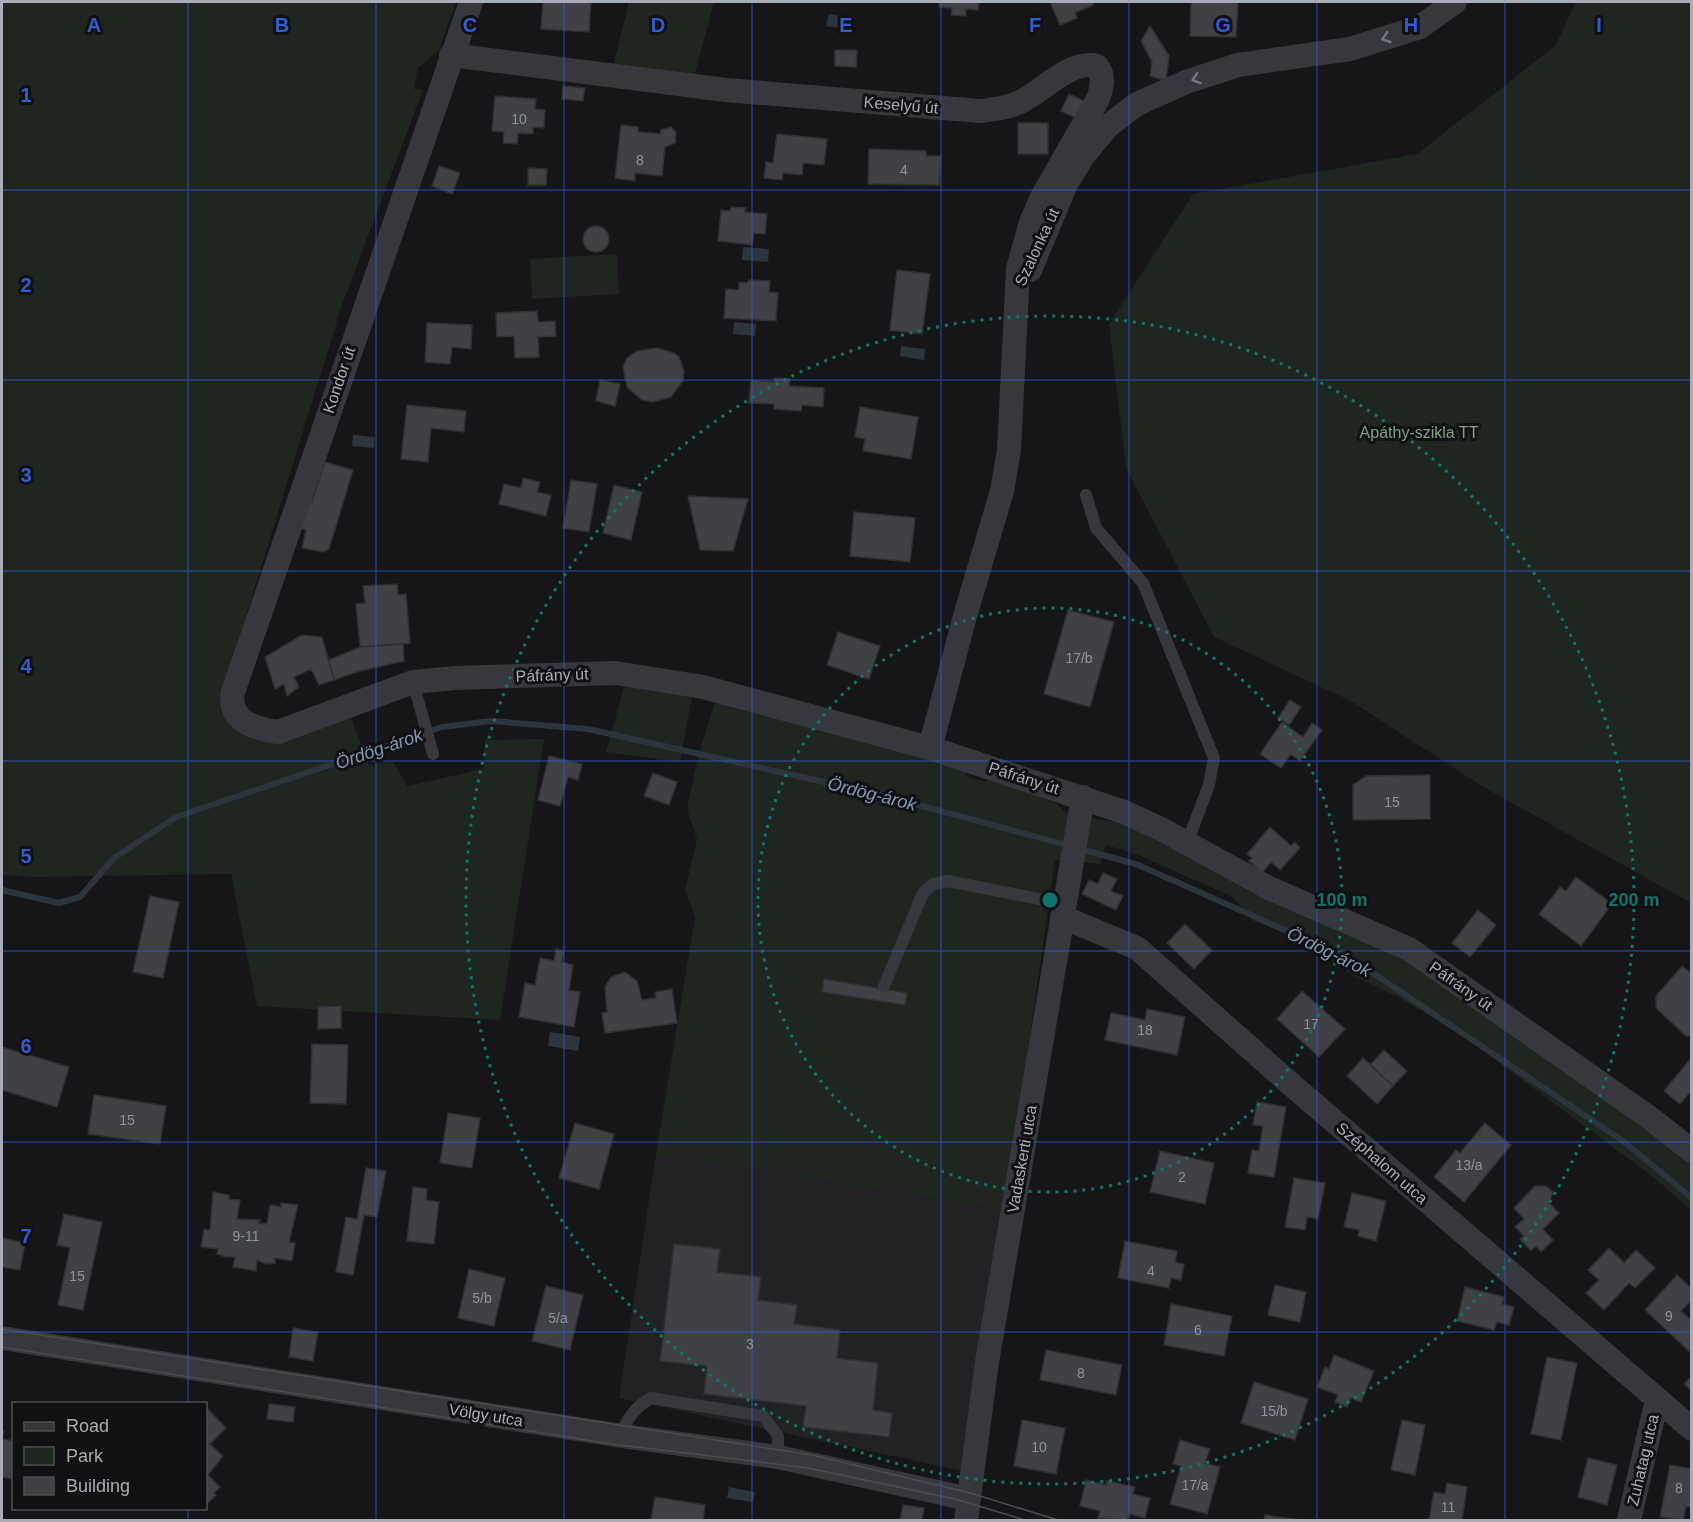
<svg xmlns="http://www.w3.org/2000/svg" width="1693" height="1522" font-family="Helvetica,sans-serif">
	<style>
		.built { fill: #222225 }
		.green { fill: #1e261f }
		.water { fill: #2c353c }
		.lines { fill: none; stroke-linecap: round; stroke-linejoin: round }
		.stream { stroke: #2c353c; stroke-width: 6 }
		.building { fill: #404145; stroke: #303034; stroke-width: 1.5 }
		.lane { stroke: #37383d; stroke-width: 12 }
		.street { stroke: #37383d; stroke-width: 24 }
		.tram { stroke: #4a4c52; stroke-width: 1.5 }
		.oneway { stroke: #757881 }
		.grid { fill: none; stroke: #325cd3; stroke-width: 1.5; stroke-opacity: 0.55 }
		.ring { fill: none; stroke: #0f766e; stroke-width: 3; stroke-dasharray: 3 6 }
		.labels { text-anchor: middle; dominant-baseline: central; stroke-width: 6; stroke-linejoin: round; paint-order: stroke }
		.number-label { font-size: 14px; fill: #8e929b }
		.street-label { font-size: 16px; fill: #a8adb8; stroke: #111113 }
		.park-label { font-size: 16px; fill: #7fa381; stroke: #111113 }
		.water-label { font-size: 18px; font-style: italic; fill: #7f9bb3; stroke: #111113 }
		.grid-label { font-size: 20px; text-anchor: middle; font-weight: bold; fill: #325cd3; stroke: #111113; stroke-width: 6; stroke-linejoin: round; paint-order: stroke }
		.centre { fill: #0f766e; stroke: #111113; stroke-width: 3 }
		.ring-label { font-size: 18px; text-anchor: middle; font-weight: bold; fill: #0f766e; stroke: #111113; stroke-width: 6; stroke-linejoin: round; paint-order: stroke }
	</style>
	<rect width="100%" height="100%" fill="#161618"/>
	<!-- built -->
	<path class="built" d="M656,1154l349,57 -42,260 -344,-73z"/>
	<!-- green -->
	<path class="green" d="M2,2h454l-17,48 -21,18 -4,21 9,1 -81,215 -116,376 12,41 112,-7 19,50 24,-4 14,25 77,-17 1,-29 59,-1 -44,281 -243,-14 -26,-132 -197,3 -32,-2z
		M629,2h85l-22,83 -81,-10z
		M1576,2h115v901l-211,-118 -129,-84 -137,-64 -88,-169 -17,-144 84,-130 224,-40 138,-108z
		M617,254l2,40 -87,5 -2,-40z
		M625,684l67,13 -12,65 -74,-10z
		M715,702l252,67 -2,7 21,6 5,-6 66,28 11,11 51,7 289,134 283,201v53l-34,-30 -190,-141 -65,-40 -48,-23 -51,-35 -51,-21 -19,-23 -97,-43 -30,-9 -6,19 -45,-4 -50,351 -349,-57 39,-237 -10,-27 12,-51 -10,-30 11,-52z"/>
	<!-- water -->
	<path class="water" d="M829,14l24,4 -2,12 -25,-4z
		M743,247l26,2 -1,13 -26,-2z
		M734,322l22,2 -1,12 -22,-2z
		M901,346l24,3 -1,11 -24,-4z
		M353,435l22,2 -1,11 -22,-2z
		M550,1032l30,5 -2,14 -30,-5z
		M729,1487l26,5 -2,10 -26,-4z"/>
	<g class="lines">
		<!-- stream -->
		<path class="stream" d="M1080,849l56,15 219,97 268,180 69,57
			M2,890l57,13 21,-6 34,-39 62,-41 266,-90 49,-6 97,8 294,66 188,51"/>
	</g>
	<!-- building -->
	<path class="building" d="M543,2h48l-2,30 -48,-3z
		M939,2h40l-1,8 -12,-1v7l-15,-1 1,-7 -13,-1z
		M1050,2h43v3l-18,8 2,5 -17,7z
		M1191,2h47l-2,35 -46,-1z
		M1150,26l19,30 -3,25 -16,-5 2,-14 -11,-21z
		M835,50h22l-1,17 -21,-1z
		M563,86l22,2 -2,13 -21,-2z
		M1069,94l17,8 -8,17 -17,-8z
		M495,96l41,3 -1,10 10,1 -1,18 -11,-1v7l-15,-1 -1,11 -14,-1 1,-11 -12,-1z
		M1018,123h30v31h-30z
		M621,125l17,2v5l22,2 1,-4 10,-3 5,5 -1,11 -10,4 -3,29 -27,-3v8l-20,-3z
		M777,134l50,5 -3,26 -21,-2 -1,12 -19,-2 -1,7 -18,-2 2,-16 7,1z
		M869,149l57,2v5h15l-2,29 -71,-1z
		M439,166l21,7 -8,21 -20,-8z
		M528,168l19,1 -1,16h-18z
		M731,207l15,1 -1,4 22,2 -2,20 -11,-1 -2,12 -34,-4 3,-31 9,1z
		M583 239a13 13 0 1 1 26 0a13 13 0 1 1-26 0Z
		M897,270l33,4 -8,60 -32,-4z
		M749,280l21,1 -1,11 9,1 -2,28 -52,-3 2,-29 13,1v-8l8,1z
		M537,311l1,11 17,-1 1,15 -18,1 1,20 -24,1 -1,-22 -17,1 -1,-24z
		M427,323l45,2 -1,24 -19,-2 -2,17 -25,-2z
		M657,348l17,5 5,4 5,14 -1,10 -12,16 -19,5 -10,-2 -15,-13 -4,-20 4,-9 10,-7z
		M774,378l16,1 -1,7 35,2 -1,19 -21,-2 -1,6 -27,-2v-5l-25,-1 2,-23 23,2z
		M600,380l20,4 -5,22 -19,-5z
		M407,405l59,6 -2,21 -33,-4 -3,34 -27,-3z
		M860,407l58,10 -7,42 -48,-8 2,-12 -10,-2z
		M325,462l28,8 -24,79 -6,3 -21,-4 4,-18 -5,-2 6,-26h5z
		M523,478l17,4 -3,10 14,3 -5,21 -47,-12 5,-20 17,4z
		M571,480l26,4 -8,48 -26,-4z
		M614,485l28,7 -11,48 -28,-7z
		M688,496l60,3 -15,52 -33,-1z
		M854,512l61,6 -5,44 -60,-6z
		M397,584l1,11 8,-1 4,49 -50,4 -4,-43 9,-1 -2,-17z
		M1068,610l46,12 -24,85 -46,-13z
		M838,632l42,14 -11,33 -42,-14z
		M302,635l20,2 12,43 -15,5 -8,-16 -17,8 5,10 -12,9 -3,-12 -9,5 -10,-32z
		M403,644l1,17 -48,11 -22,8 -5,-20 31,-13z
		M1290,700l11,7 -12,18 -11,-7z
		M1282,722l21,15 9,-14 10,7 -22,31 -9,-7 -10,14 -21,-14z
		M549,756l33,8 -4,16 -10,-3 -8,29 -22,-6z
		M653,773l24,9 -8,23 -25,-9z
		M1430,775v44l-77,1v-35l13,-9z
		M1270,827l21,19 4,-4 5,6 -20,22 -9,-8 -9,11 -13,-12 3,-3 -5,-4z
		M1103,873l14,6 -6,12 12,5 -7,14 -34,-16 7,-14 9,4z
		M1576,877l36,27 -31,42 -42,-32 21,-27 6,4z
		M150,896l29,6 -16,76 -30,-6z
		M1478,910l18,15 -26,32 -18,-14z
		M1185,924l27,26 -18,19 -27,-26z
		M556,949l8,2 -2,11 11,3 -4,25 11,2 -6,35 -55,-10 6,-34 10,2 5,-27 14,3z
		M1682,966l10,8v62h-6l-30,-28v-12z
		M625,972l12,9 5,19 14,-2 -1,-6 17,-3 5,34 -72,10 -3,-20 5,-1 -2,-25 6,-10z
		M824,979l83,14 -2,12 -83,-13z
		M1302,991l43,38 -26,28 -42,-38z
		M341,1006v22l-23,1v-22z
		M1147,1009l38,8 -8,38 -72,-15 6,-27 34,7z
		M312,1044l36,1 -2,59 -36,-1z
		M2,1047l67,20 -12,40 -55,-17z
		M1384,1050l23,21 -14,15 -23,-21z
		M1692,1057v33l-12,14 -16,-13z
		M1363,1058l30,28 -16,18 -30,-28z
		M94,1095l72,11 -6,38 -72,-10z
		M1257,1102l29,5 -12,70 -26,-4 4,-23 7,1 4,-25 -10,-1z
		M448,1113l32,5 -8,50 -32,-5z
		M575,1123l39,11 -15,55 -40,-11z
		M1485,1123l26,22 -47,57 -30,-25 22,-27 4,3z
		M1160,1151l54,12 -9,41 -55,-12z
		M366,1168l20,3 -9,46 -13,-2 -11,60 -17,-3 10,-55 11,2z
		M1294,1178l31,5 -7,36 -11,-2 -2,13 -20,-3z
		M1535,1186h11l7,6 -4,11 10,10 -16,16 10,11 -12,12 -5,-6 -5,5 -11,-12 4,-3 -9,-9 9,-8 -10,-11z
		M413,1187l14,2 -1,11 13,2 -5,42 -27,-3z
		M213,1192l16,3v4l11,1 -3,19 23,1 -1,3 8,1 3,-19 11,2v-4l17,2 -9,37 6,1 -3,18 -17,-3v5l-9,1 -9,-4 -1,11 -23,-4 2,-10h-9l-9,-3 1,-5 -17,-2 3,-18 6,1z
		M1352,1193l34,8 -10,40 -18,-5 1,-6 -15,-3z
		M64,1214l38,8 -19,88 -25,-5 12,-57 -13,-3z
		M2,1238l23,5 -5,27 -18,-3z
		M1125,1241l52,10 -2,11 9,2 -3,16 -10,-2 -2,10 -51,-10z
		M674,1244l46,5 -3,23 44,5 -3,23 39,5 -3,19 46,6 -3,28 41,5 -5,47 19,3 -3,24 -86,-10 3,-21 -102,-12 3,-28 -47,-5z
		M1609,1248l15,15 12,-13 19,18 -20,20 -6,-5 -25,27 -18,-17 13,-13 -11,-10z
		M469,1269l36,9 -11,48 -36,-8z
		M1677,1275l15,14v11l-11,11 11,10v33l-47,-44z
		M1275,1285l31,7 -6,30 -32,-7z
		M546,1286l37,9 -13,55 -38,-9z
		M1465,1287l39,10 -2,7 12,3 -5,18 -12,-3 -3,8 -37,-9z
		M1171,1304l61,12 -8,40 -60,-11z
		M293,1328l25,4 -5,29 -24,-4z
		M1046,1350l76,15 -6,30 -76,-15z
		M1334,1355l40,16 -13,31 -10,-4 -4,9 -12,-5 3,-7 -21,-8 8,-20 4,2z
		M1547,1357l30,6 -16,77 -30,-6z
		M1692,1376v15l-8,-7z
		M1254,1382l54,17 -13,41 -54,-17z
		M269,1404l26,3 -2,15 -26,-3z
		M206,1407l20,21 -16,16 13,12 -15,19 12,12 -6,6 2,2 -10,10z
		M1022,1420l43,8 -9,46 -42,-8z
		M1402,1420l23,5 -10,50 -24,-5z
		M2,1431h2l-2,8 12,2v38l-12,-2z
		M1180,1440l30,9 -5,14 15,4 -13,47 -37,-10 11,-38 -8,-2z
		M1588,1458l29,7 -10,40 -29,-8z
		M1670,1465l22,4v38h-6l-3,13 -23,-3z
		M1086,1480l20,5 1,-4 28,6 -2,7 17,4 -5,20 -16,-4 -2,6 -29,-2 2,-7 -20,-5z
		M1447,1483l20,4 -5,33h-33l5,-28 11,2z
		M655,1497l50,8 -2,15h-52z
		M903,1505l21,3 -2,12h-22z
		M1265,1515l36,5h-37z"/>
	<g class="lines">
		<!-- lane -->
		<path class="lane" d="M1086,495l10,33 47,55 71,175 -5,27 -22,58
			M413,682l20,72
			M884,986l39,-93 10,-9 15,-3 116,23
			M622,1436c2,-16 15,-30 29,-38l112,18 15,20v21"/>
		<!-- street -->
		<path class="street" d="M471,2l-238,690c-6,29 23,37 45,40l135,-50 42,-4 161,-5 87,14 227,61 194,64 37,17 108,59 140,61 241,169 42,33
			M451,55l275,35 254,21c15,-2 29,-3 42,-10 21,-10 49,-42 75,-35 8,10 5,22 1,33l-56,98 -11,25 -13,47 -9,181 -7,41 -37,125 -35,132
			M1030,270l36,-86 17,-28 25,-30 29,-22 49,-22 52,-17 112,-16 70,-22 35,-25
			M1062,917l75,31 149,132 406,349
			M2,1338l620,98 156,21 191,42
			M966,1520l21,-158 96,-565
			M1629,1520l28,-120"/>
		<!-- tram -->
		<path class="tram" d="M2,1329l810,126 158,38 88,27
			M2,1347l610,97 196,24 147,31 70,21"/>
	</g>
	<!-- one-way arrows -->
	<defs><path id="oneway-chevron" d="M-2-3.5L2.5 0L-2 3.5" fill="none" stroke-width="1.6" stroke-linecap="round" stroke-linejoin="round" transform="scale(1.5)"/></defs>
	<g class="oneway">
		<use href="#oneway-chevron" transform="translate(1386 38) rotate(163)"/>
		<use href="#oneway-chevron" transform="translate(1196 79) rotate(162)"/>
	</g>
	<!-- grid -->
	<path class="grid" d="M188,2v1402M376,2v1518M564,2v1518M752,2v1518M941,2v1518M1129,2v1518M1317,2v1518M1505,2v1518M2,190h1690M2,380h1690M2,571h1690M2,761h1690M2,951h1690M2,1142h1690M2,1332h1690M188,1508v12"/>
	<!-- distance rings -->
	<g class="ring">
		<circle cx="1050" cy="900" r="292"/>
		<circle cx="1050" cy="900" r="584"/>
	</g>
	<g class="labels">
		<!-- number labels -->
		<g class="number-label">
			<text x="519" y="119">10</text>
			<text x="640" y="160">8</text>
			<text x="904" y="170">4</text>
			<text x="1079" y="658">17/b</text>
			<text x="1392" y="802">15</text>
			<text x="1311" y="1024">17</text>
			<text x="1145" y="1030">18</text>
			<text x="127" y="1120">15</text>
			<text x="1469" y="1165">13/a</text>
			<text x="1182" y="1177">2</text>
			<text x="246" y="1236">9-11</text>
			<text x="1151" y="1271">4</text>
			<text x="77" y="1276">15</text>
			<text x="482" y="1298">5/b</text>
			<text x="1669" y="1316">9</text>
			<text x="558" y="1318">5/a</text>
			<text x="1198" y="1330">6</text>
			<text x="750" y="1344">3</text>
			<text x="1081" y="1373">8</text>
			<text x="1274" y="1411">15/b</text>
			<text x="1039" y="1447">10</text>
			<text x="1195" y="1485">17/a</text>
			<text x="1679" y="1488">8</text>
			<text x="1448" y="1507">11</text>
		</g>
		<!-- street labels -->
		<g class="street-label">
			<text transform="translate(901 105) rotate(5)">Keselyű út</text>
			<text transform="translate(1037 247) rotate(-65)">Szalonka út</text>
			<text transform="translate(339 380) rotate(-71)">Kondor út</text>
			<text transform="translate(552 675) rotate(-2)">Páfrány út</text>
			<text transform="translate(1024 778) rotate(18)">Páfrány út</text>
			<text transform="translate(1461 986) rotate(35)">Páfrány út</text>
			<text transform="translate(1022 1159) rotate(-80)">Vadaskerti utca</text>
			<text transform="translate(1382 1163) rotate(41)">Széphalom utca</text>
			<text transform="translate(486 1415) rotate(9)">Völgy utca</text>
			<text transform="translate(1643 1460) rotate(-77)">Zuhatag utca</text>
		</g>
		<!-- park labels -->
		<g class="park-label">
			<text x="1419" y="432">Apáthy-szikla TT</text>
		</g>
		<!-- water labels -->
		<g class="water-label">
			<text transform="translate(379 749) rotate(-19)">Ördög-árok</text>
			<text transform="translate(872 794) rotate(14)">Ördög-árok</text>
			<text transform="translate(1329 952) rotate(26)">Ördög-árok</text>
		</g>
	</g>
	<g class="grid-label">
		<text x="94" y="32">A</text>
		<text x="282" y="32">B</text>
		<text x="470" y="32">C</text>
		<text x="658" y="32">D</text>
		<text x="846" y="32">E</text>
		<text x="1035" y="32">F</text>
		<text x="1223" y="32">G</text>
		<text x="1411" y="32">H</text>
		<text x="1599" y="32">I</text>
		<text x="26" y="102">1</text>
		<text x="26" y="292">2</text>
		<text x="26" y="482">3</text>
		<text x="26" y="673">4</text>
		<text x="26" y="863">5</text>
		<text x="26" y="1053">6</text>
		<text x="26" y="1243">7</text>
	</g>
	<circle cx="1050" cy="900" r="9" class="centre"/>
	<g class="ring-label">
		<text x="1342" y="906">100 m</text>
		<text x="1634" y="906">200 m</text>
	</g>
	<!-- border -->
	<rect width="1693" height="1522" fill="none" stroke="#a8adb8" stroke-width="6"/>
	<!-- legend -->
	<rect x="12" y="1402" width="195" height="108" fill="#111113" stroke="#4d4f55" stroke-width="1.5"/>
	<rect x="24" y="1422" width="30" height="9" fill="#37383d" stroke="#4d4f55" stroke-width="1.5"/>
	<text x="66" y="1432" font-size="18" fill="#a8adb8">Road</text>
	<rect x="24" y="1447" width="30" height="18" fill="#1e261f" stroke="#4d4f55" stroke-width="1.5"/>
	<text x="66" y="1462" font-size="18" fill="#a8adb8">Park</text>
	<rect x="24" y="1477" width="30" height="18" fill="#404145" stroke="#4d4f55" stroke-width="1.5"/>
	<text x="66" y="1492" font-size="18" fill="#a8adb8">Building</text>
</svg>
